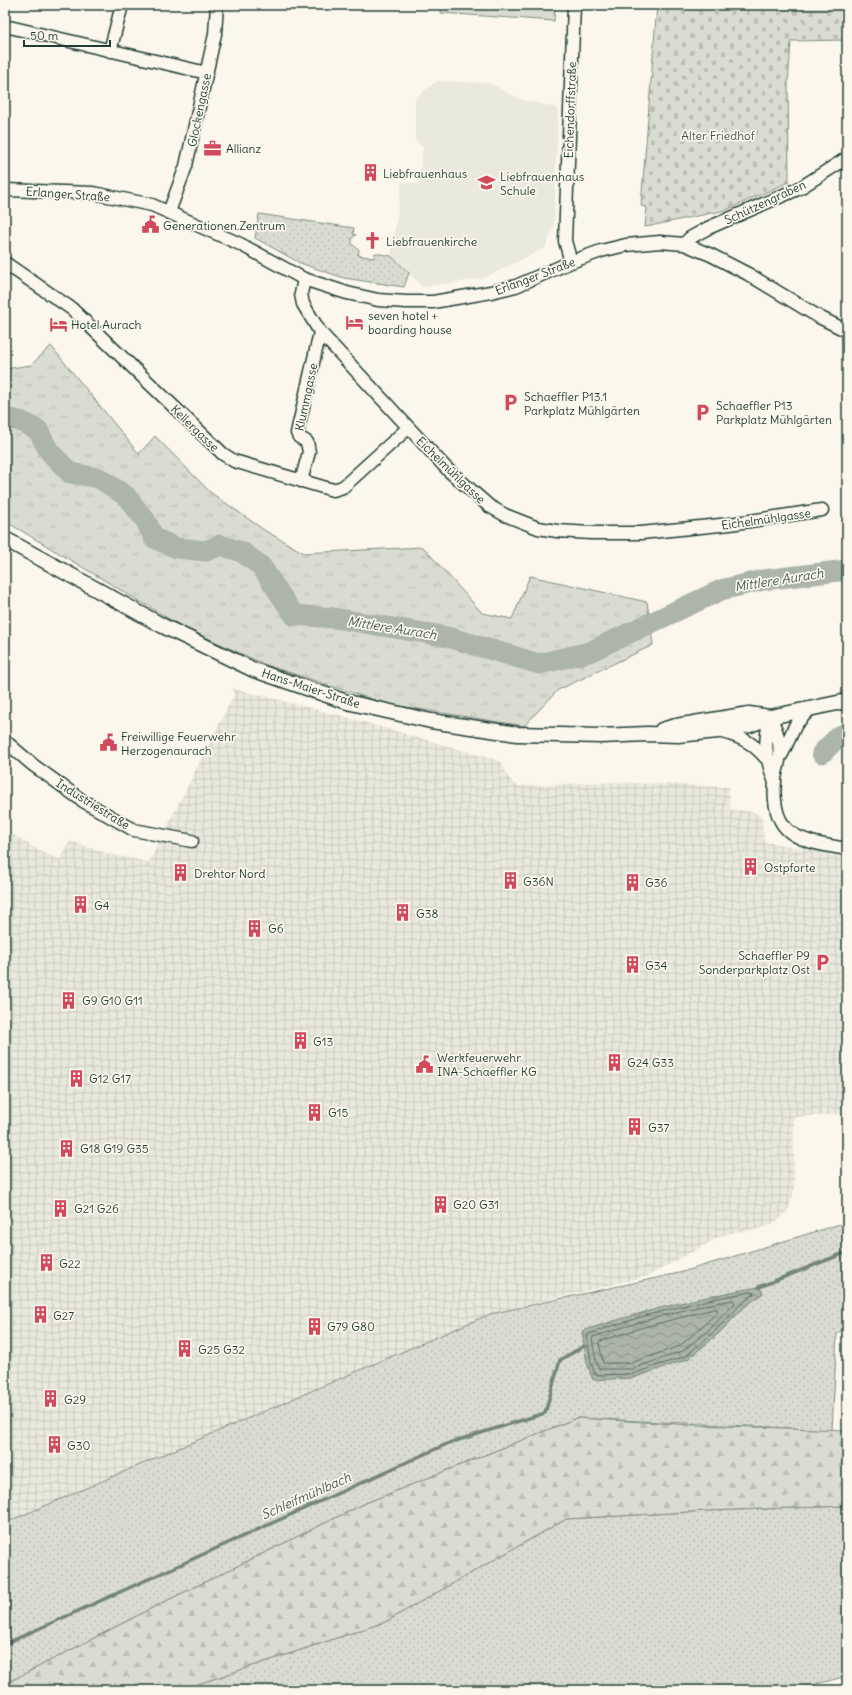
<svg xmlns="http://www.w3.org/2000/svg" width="852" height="1695" font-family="Delius,sans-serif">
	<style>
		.built { fill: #eae9de }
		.industrial { fill: url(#industrial-grid) }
		.grass { fill: url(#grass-dots); stroke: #7d8c82; fill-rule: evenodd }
		.forest { fill: url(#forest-firs); stroke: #7d8c82 }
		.cemetery { fill: url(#cemetery-stones); stroke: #7d8c82 }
		.park { fill: url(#park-tufts); stroke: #7d8c82 }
		.pitch { fill: #dbdcd1; stroke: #7d8c82 }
		.water { fill: url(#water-waves); stroke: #74847b }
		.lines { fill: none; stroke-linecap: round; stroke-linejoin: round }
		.shore { stroke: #586d63; stroke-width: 1 }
		.stream { stroke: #74847b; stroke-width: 3.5 }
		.river { stroke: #adb4aa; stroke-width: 21 }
		.minor-casing { stroke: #1f3d34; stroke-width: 15 }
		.tertiary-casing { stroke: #1f3d34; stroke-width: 17 }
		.minor { stroke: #fbf7ec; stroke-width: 12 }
		.tertiary { stroke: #fbf7ec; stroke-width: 14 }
		.labels { text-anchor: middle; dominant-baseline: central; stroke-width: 3.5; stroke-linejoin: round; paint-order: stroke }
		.street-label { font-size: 12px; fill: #1f3d34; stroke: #fbf7ec }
		.park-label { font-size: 12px; fill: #455d53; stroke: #fbf7ec }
		.poi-label { font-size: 12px; fill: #1f3d34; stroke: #fbf7ec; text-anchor: start }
		.water-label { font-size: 13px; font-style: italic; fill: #425b52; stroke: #fbf7ec }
	</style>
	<defs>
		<pattern id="industrial-grid" width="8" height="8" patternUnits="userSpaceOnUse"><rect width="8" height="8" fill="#eae9de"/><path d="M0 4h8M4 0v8" fill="none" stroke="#c8c9bf"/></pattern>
		<pattern id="grass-dots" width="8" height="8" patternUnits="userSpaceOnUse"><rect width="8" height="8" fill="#dbdcd1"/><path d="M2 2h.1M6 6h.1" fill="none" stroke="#bcbeb4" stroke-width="1.8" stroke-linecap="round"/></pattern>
		<pattern id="forest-firs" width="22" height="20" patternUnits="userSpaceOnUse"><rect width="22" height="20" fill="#dbdcd1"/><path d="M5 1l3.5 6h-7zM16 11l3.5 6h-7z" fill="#bcbeb4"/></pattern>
		<pattern id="cemetery-stones" width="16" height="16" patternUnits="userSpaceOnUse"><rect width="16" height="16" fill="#dbdcd1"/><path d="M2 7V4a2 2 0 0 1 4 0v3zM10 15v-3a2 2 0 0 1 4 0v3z" fill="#bcbeb4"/></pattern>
		<pattern id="park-tufts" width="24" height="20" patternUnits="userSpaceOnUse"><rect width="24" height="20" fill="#dbdcd1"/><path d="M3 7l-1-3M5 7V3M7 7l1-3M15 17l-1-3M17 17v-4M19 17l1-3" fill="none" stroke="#bcbeb4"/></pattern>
		<pattern id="water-waves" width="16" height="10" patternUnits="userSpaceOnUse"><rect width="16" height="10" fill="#adb4aa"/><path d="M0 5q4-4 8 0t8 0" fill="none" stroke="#8c948b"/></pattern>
	</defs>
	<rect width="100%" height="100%" fill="#fbf7ec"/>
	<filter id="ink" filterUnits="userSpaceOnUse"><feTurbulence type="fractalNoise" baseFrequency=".025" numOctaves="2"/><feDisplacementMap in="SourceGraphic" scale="8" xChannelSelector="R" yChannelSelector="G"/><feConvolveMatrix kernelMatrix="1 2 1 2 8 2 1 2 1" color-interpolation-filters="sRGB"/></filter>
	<g filter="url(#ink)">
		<!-- built -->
		<path class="built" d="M437,81l52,2 31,16 38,9 -4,118 -9,22 -63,31 -59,8 -32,-31 11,-74 16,2 5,-37 -8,-7v-42z"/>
		<!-- industrial -->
		<path class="industrial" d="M232,688l114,29 147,42 8,3 7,15 6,7 6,2 89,-4 120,5 1,22 23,3 9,5 2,25 83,13v259l-53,3v73l-2,9 -4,11 -7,8 -11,7 -12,4 -26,4 -11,3 -73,40 -158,38 -485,209v-693l39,23 16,6 10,-18 39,13 40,8 85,-167z"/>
		<!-- grass -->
		<path class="grass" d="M259,214l95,14 -1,6 3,1 -4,3v6l7,6 -1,5 16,3 1,-5 16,3 18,17 -5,14 -60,-9 -44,-15 -45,-25z
			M847,1222v106l-10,5 -5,97 -255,-12 -211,85 -206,101 -155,80v-161l485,-209 189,-41zM763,1293l-20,15 -24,25 -8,-38z
			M847,1506v170l-53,14h-614l205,-68 181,-103 140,-8z"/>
		<!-- forest -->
		<path class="forest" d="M577,1418l115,7 155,5v76l-141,5 -140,8 -181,103 -205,68h-175v-6l155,-80 206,-101z"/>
		<!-- cemetery -->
		<path class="cemetery" d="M657,5h190v35l-56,1 -3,43 1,98 -63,28 -81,17 2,-20 -6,-1z"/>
		<!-- park -->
		<path class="park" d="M51,346l88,108 16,-18 55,56 54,38 40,23 119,-6 59,66 30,6 18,-43 117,26 6,43 -95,45 -34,36 -137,-22 -121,-39 -85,-39 -176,-105v-152l26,-4z"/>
		<!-- pitch -->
		<path class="pitch" d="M442,5h113l-1,16 -113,-8z"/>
		<!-- water -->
		<path class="water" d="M759,1287l4,6 -20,15 -24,25 -31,26 -55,19 -40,2 -6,-17 -5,-32c58,-19 116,-34 177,-44z"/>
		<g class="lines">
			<!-- shore -->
			<path class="shore" d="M751,1292l3,1 -1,2 -13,10 -24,25 -30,26 -54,18 -37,1 -4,-13 -4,-26 1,-2c53,-18 107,-33 163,-42z
				M733,1300l2,3 -23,24 -29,24 -51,18h-33l-3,-8 -4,-22 1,-2c46,-15 92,-29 140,-37z
				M714,1309h3l1,3 -38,34 -50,17h-27l-4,-20 1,-2 44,-14z"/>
			<!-- stream -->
			<path class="stream" d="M759,1287l88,-35
				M5,1644l444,-201 96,-30 15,-53 24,-14"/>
			<!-- river -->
			<path class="river" d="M5,418l15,3 18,9 11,21 21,22 29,5 27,18 20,25 8,17 23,10 29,3 14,-6 22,7 19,14 33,49 40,3 114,19 91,27 50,-12 132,-62 42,-10 84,-10
				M822,753l17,-17 8,-3"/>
			<defs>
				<path id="minor" d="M5,26l202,47
					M110,51l12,-46
					M5,190l88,3 59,12 88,39 64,35 43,14 31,7 28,2h27l58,-10 25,-6 55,-24 30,-11 25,-6 34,-3 24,2 27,11 37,19 71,43 28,14
					M169,212l17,-46 29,-132 2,-29
					M684,244l6,-6 18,-10 92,-40 47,-30
					M571,262l-6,-21 9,-236
					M5,263l67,46 151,145 11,7 99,29 10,-3 65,-59
					M304,279l-3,15 2,10 17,28 128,138 41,36 16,9 33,13 19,3 34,2h50l89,-9 92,-14
					M301,481l8,-29 -2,-10 -8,-5 -2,-4 23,-101
					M770,717c8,15 11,27 9,44 -1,7 -4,13 -4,20 -5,57 26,60 72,68
					M770,717c-6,26 -5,38 4,63
					M719,731c22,6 32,10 47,27
					M5,741l28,24 50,36 51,29 58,11
					M782,754l14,-30 15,-16"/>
				<path id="tertiary" d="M5,539l158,87 91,44 93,32 84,19 86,13 84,2 46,-2 31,1 40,-4 32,-6 20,-8 77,-16
					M662,730l14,-4 73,-12 21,3"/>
			</defs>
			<!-- minor casing -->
			<use href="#minor" class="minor-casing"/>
			<!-- tertiary casing -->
			<use href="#tertiary" class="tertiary-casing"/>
			<!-- minor -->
			<use href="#minor" class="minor"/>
			<!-- tertiary -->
			<use href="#tertiary" class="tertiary"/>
		</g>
	</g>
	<!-- icons -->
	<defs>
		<symbol id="office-bare" viewBox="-9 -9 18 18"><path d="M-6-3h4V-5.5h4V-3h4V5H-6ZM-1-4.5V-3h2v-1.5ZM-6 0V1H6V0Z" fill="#d1495b" stroke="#fbf7ec" stroke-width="2.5" paint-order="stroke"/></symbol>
		<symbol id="building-bare" viewBox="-9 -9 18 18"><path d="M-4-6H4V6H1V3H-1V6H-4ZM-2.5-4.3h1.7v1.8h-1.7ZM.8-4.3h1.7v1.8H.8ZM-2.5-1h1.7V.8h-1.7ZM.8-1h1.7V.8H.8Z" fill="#d1495b" stroke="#fbf7ec" stroke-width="2.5" paint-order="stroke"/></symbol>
		<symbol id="school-bare" viewBox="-9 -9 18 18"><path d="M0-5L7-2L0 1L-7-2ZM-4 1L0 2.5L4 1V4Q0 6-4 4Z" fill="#d1495b" stroke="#fbf7ec" stroke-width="2.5" paint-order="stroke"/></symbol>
		<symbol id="civic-bare" viewBox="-9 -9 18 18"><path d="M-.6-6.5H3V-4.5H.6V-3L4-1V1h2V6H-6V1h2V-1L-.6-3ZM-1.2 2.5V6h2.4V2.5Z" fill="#d1495b" stroke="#fbf7ec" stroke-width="2.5" paint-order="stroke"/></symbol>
		<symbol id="church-bare" viewBox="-9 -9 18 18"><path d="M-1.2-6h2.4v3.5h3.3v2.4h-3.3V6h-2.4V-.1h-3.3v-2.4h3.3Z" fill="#d1495b" stroke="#fbf7ec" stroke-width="2.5" paint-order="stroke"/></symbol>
		<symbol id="hotel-bare" viewBox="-9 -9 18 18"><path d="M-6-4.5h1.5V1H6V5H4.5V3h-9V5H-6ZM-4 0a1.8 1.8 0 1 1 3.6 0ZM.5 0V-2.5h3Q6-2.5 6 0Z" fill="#d1495b" stroke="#fbf7ec" stroke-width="2.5" paint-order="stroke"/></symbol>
		<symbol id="parking-bare" viewBox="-9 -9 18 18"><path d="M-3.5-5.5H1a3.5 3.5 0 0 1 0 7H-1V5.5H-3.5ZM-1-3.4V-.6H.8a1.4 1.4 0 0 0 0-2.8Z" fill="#d1495b" stroke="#fbf7ec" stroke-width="2.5" paint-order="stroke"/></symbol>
	</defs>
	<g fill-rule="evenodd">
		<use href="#office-bare" x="200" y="136" width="25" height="25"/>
		<use href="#building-bare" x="358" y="160" width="25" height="25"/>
		<use href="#school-bare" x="474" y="170" width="25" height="25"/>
		<use href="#civic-bare" x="138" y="212" width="25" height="25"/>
		<use href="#church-bare" x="360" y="228" width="25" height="25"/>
		<use href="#hotel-bare" x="342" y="310" width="25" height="25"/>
		<use href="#hotel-bare" x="46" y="312" width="25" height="25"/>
		<use href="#parking-bare" x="498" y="390" width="25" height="25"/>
		<use href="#parking-bare" x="690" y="400" width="25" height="25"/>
		<use href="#civic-bare" x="96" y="730" width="25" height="25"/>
		<use href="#building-bare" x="738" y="854" width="25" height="25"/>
		<use href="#building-bare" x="168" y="860" width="25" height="25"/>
		<use href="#building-bare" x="498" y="868" width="25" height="25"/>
		<use href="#building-bare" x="620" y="870" width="25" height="25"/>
		<use href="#building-bare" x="68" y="892" width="25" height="25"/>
		<use href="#building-bare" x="390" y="900" width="25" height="25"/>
		<use href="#building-bare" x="242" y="916" width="25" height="25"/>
		<use href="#parking-bare" x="810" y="950" width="25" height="25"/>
		<use href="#building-bare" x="620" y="952" width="25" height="25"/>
		<use href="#building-bare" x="56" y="988" width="25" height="25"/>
		<use href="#building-bare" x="288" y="1028" width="25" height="25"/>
		<use href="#building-bare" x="602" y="1050" width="25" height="25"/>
		<use href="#civic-bare" x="412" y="1052" width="25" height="25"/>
		<use href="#building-bare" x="64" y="1066" width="25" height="25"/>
		<use href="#building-bare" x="302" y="1100" width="25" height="25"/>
		<use href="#building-bare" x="622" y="1114" width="25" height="25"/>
		<use href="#building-bare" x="54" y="1136" width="25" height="25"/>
		<use href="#building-bare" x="428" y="1192" width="25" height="25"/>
		<use href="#building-bare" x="48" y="1196" width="25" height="25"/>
		<use href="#building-bare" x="34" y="1250" width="25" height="25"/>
		<use href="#building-bare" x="28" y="1302" width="25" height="25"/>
		<use href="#building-bare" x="302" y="1314" width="25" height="25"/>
		<use href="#building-bare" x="172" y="1336" width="25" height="25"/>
		<use href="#building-bare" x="38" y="1386" width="25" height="25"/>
		<use href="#building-bare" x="42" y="1432" width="25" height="25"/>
	</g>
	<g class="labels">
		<!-- street labels -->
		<g class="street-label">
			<text transform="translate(199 110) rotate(-78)">Glockengasse</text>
			<text transform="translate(570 110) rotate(-88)">Eichendorffstraße</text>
			<text transform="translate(68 194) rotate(4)">Erlanger Straße</text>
			<text transform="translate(765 202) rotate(-25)">Schützengraben</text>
			<text transform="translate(535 276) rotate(-21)">Erlanger Straße</text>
			<text transform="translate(306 397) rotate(-78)">Klummgasse</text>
			<text transform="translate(195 428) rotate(44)">Kellergasse</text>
			<text transform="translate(451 470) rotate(44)">Eichelmühlgasse</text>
			<text transform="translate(766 519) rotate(-8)">Eichelmühlgasse</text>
			<text transform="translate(311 688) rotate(18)">Hans-Maier-Straße</text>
			<text transform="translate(93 804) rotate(32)">Industriestraße</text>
		</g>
		<!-- park labels -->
		<g class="park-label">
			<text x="718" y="135">Alter Friedhof</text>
		</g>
		<!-- poi labels -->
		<g class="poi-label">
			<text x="226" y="148">Allianz</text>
			<text x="383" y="173">Liebfrauenhaus</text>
			<text x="500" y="176">Liebfrauenhaus<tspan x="500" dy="14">Schule</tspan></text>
			<text x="163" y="225">Generationen.Zentrum</text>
			<text x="386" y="241">Liebfrauenkirche</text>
			<text x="368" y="315">seven hotel +<tspan x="368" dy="14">boarding house</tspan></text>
			<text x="71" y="324">Hotel Aurach</text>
			<text x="524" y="396">Schaeffler P13.1<tspan x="524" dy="14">Parkplatz Mühlgärten</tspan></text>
			<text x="716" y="405">Schaeffler P13<tspan x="716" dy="14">Parkplatz Mühlgärten</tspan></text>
			<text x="121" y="736">Freiwillige Feuerwehr<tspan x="121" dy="14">Herzogenaurach</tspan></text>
			<text x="764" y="867">Ostpforte</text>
			<text x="194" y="873">Drehtor Nord</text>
			<text x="523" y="881">G36N</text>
			<text x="645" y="882">G36</text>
			<text x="94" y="905">G4</text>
			<text x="416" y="913">G38</text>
			<text x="268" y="928">G6</text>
			<text x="810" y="955" text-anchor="end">Schaeffler P9<tspan x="810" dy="14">Sonderparkplatz Ost</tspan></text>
			<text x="645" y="965">G34</text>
			<text x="82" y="1000">G9 G10 G11</text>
			<text x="313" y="1041">G13</text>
			<text x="437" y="1057">Werkfeuerwehr<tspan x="437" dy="14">INA-Schaeffler KG</tspan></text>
			<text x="627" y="1062">G24 G33</text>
			<text x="89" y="1078">G12 G17</text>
			<text x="328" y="1112">G15</text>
			<text x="648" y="1127">G37</text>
			<text x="80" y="1148">G18 G19 G35</text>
			<text x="453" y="1204">G20 G31</text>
			<text x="74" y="1208">G21 G26</text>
			<text x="59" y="1263">G22</text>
			<text x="53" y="1315">G27</text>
			<text x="327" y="1326">G79 G80</text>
			<text x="198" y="1349">G25 G32</text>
			<text x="64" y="1399">G29</text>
			<text x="67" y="1445">G30</text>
		</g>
		<!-- water labels -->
		<g class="water-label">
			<text transform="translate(779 580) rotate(-9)">Mittlere Aurach</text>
			<text transform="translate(392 628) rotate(9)">Mittlere Aurach</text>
			<text transform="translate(306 1496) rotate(-24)">Schleifmühlbach</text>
		</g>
	</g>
	<!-- margin -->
	<rect width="852" height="1695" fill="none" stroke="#fbf7ec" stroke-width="20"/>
	<rect x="10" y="10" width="832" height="1675" fill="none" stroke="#1f3d34" stroke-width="1.5" filter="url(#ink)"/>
	<!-- scale -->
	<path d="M24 40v6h86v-6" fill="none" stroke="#1f3d34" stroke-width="2"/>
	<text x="30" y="40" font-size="12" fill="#1f3d34" stroke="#fbf7ec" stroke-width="3" paint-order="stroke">50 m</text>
</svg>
